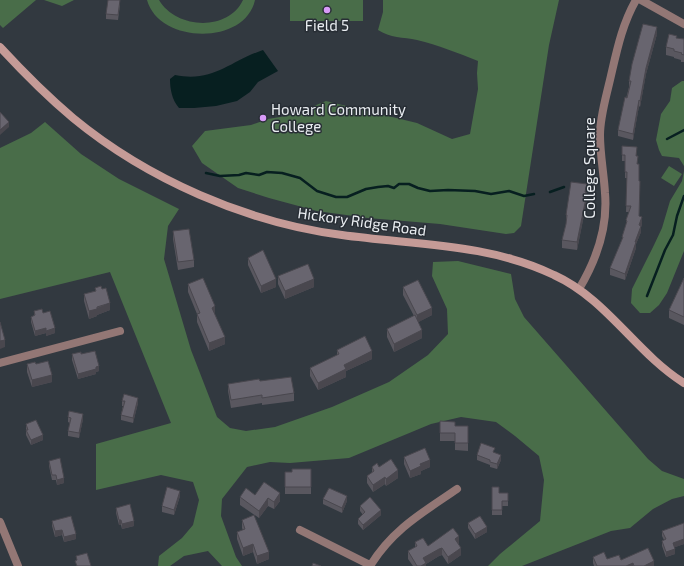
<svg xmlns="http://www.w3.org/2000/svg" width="684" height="566" font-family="'Exo 2',sans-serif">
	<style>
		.green { fill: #496d49 }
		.water { fill: #071f20 }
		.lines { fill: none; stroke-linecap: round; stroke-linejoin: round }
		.stream { stroke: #071f20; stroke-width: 2.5 }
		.street { stroke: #937775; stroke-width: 8 }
		.secondary { stroke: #c59b97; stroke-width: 8 }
		.wall { fill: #59575f }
		.shaded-wall { fill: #49474e }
		.building { fill: #68656f; stroke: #49474e }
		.poi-dot { fill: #d89af8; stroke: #282e35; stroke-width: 1.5 }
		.labels { text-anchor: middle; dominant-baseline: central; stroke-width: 3; stroke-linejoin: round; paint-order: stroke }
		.poi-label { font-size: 15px; fill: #e9edf1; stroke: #282e35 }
		.street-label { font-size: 15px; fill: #e9edf1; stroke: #282e35 }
	</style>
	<rect width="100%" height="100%" fill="#323940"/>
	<!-- green -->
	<path class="green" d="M0,0h36l-33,28 -3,-3z
		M44,0h30l-12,6z
		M147,0h12c17,29 69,32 84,0h12c-10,46 -96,44 -108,0z
		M290,0h73v21h-73z
		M383,0h176l-10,45 -28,181 -7,7 -8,1 -66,-10 -72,-6 -51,-7 -48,-13 -31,-10 -36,-25 -10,-17 13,-15 46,-6 17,-6 24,-4 34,-14 91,22 35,16 18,-5 8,-45 -1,-16 1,-12c-20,-8 -40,-16 -61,-21 -14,-3 -27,-2 -39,-10l5,-18z
		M682,81h2v85l-5,-8 -17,-2 -3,-6 -3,-10 5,-26 9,-13 2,-13z
		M45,122l36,32 38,25 60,30 -11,17 -4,33 27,91 26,67 13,11 16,3 29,-4 57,-20 57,-25 39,-27 20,-21 -1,-25 -15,-33 1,-14 25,-1 53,13 4,25 9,18 124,142 14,12 22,8v17l-12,3 -19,10 -23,19 -19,3 -89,35h-34l12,-12 40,-33 4,-41 -5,-24 -24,-20 -19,-14 -35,-5 -30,7 -82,34 -59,5 -20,-1 -23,5 -25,32 -1,17 15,41 6,9h-20l-14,-15 -24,5 -14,10h-12l1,-10 23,-18 11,-13 6,-25 -6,-18 -32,-7 -65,15v-46l75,-21 -61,-151 -110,27v-151l31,-15z
		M669,166l13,8 -8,12 -13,-8z
		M684,171v80l-17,42 -8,12 -9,8h-10l-9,-10 1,-14 22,-44 8,-17 8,-27 12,-20z"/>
	<!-- water -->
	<path class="water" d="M263,50l15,21 -20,11 -8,10 -13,9 -21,5 -22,2h-15c-7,-8 -9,-19 -9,-29l5,-4c38,8 55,-14 88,-25z"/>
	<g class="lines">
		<!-- stream -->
		<path class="stream" d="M667,139l17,-9
			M206,173l14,3 19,-1 7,-2 13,2 8,-3 15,1 18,5 17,13 19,6h11l19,-8 12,-2 10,-1 6,2 5,-4h10l9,4 12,3 18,-1 27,1 16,3 18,-3 15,5 10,-2
			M550,192l14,-5
			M647,296l18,-46 8,-15 4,-19 7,-20"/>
		<!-- street -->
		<path class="street" d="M641,0l43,24
			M579,289c18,-30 29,-61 26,-96 -1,-19 -5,-38 -5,-58 0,-17 5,-34 9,-51 7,-29 12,-58 27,-84
			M0,363l120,-32
			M0,522l18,44
			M300,530l70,35
			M370,566c23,-37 52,-53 87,-77"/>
		<!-- secondary -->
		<path class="secondary" d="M0,47c23,25 47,49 73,71 74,61 174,105 269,117 71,10 146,8 212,40 53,24 82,78 130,108"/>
	</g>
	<!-- wall -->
	<path class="wall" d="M120,5l-2,15 -12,-1v-5z
		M657,34l-11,40 -6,33 -1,-1 -6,34 -15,-4v-6l11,-43v-6z
		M677,38l7,1v23h-3v-2l-7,-2v-1l-8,-2v-8z
		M622,155l14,1 3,25 1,7 -1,28 3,8 -1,3v5l-5,12v4l-11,32 -15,-5v-7l12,-28v-3l4,-12v-5l3,-8h-3l1,-34h-2v-17h-3z
		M587,193v7l-10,50 -15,-2v-8l4,-16v-9z
		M173,231l21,29v7l-16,3 -5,-31z
		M248,258l28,29 -15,6 -13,-28z
		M278,276l36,11 -29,12 -7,-15z
		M684,278v47l-15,-7v-8z
		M188,284l37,60 -16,7 -12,-29v-8l-9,-22z
		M403,287l29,28 -14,7 4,16 -28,14 -7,-15v-8l27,-13 -11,-21z
		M95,288l15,22 -13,5v1l-8,3 -5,-18v-7l11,-3z
		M34,311l9,2 12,20 -9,3v-3l-11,3 -4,-14v-5l3,-1z
		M337,350l35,9 -26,12v6l-28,13 -8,-14v-8l27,-13z
		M72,354h9l18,17 -3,1v2l-18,5 -6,-19z
		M27,364h9l16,18 -20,5 -5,-15z
		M260,381l34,12v8l-32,4v-2l-31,5 -3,-17v-7z
		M122,401l16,2 -5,20 -12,-3v-5l2,-9h-1z
		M68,417l15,2 -4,19 -11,-2v-5l2,-8 -2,-1z
		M440,421l15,5h13v25l-13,-1v-9h-15z
		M26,424l17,16 -12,5 -5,-10z
		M495,453l6,7 -4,9 -7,-2v-2l-13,-5v-5z
		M404,457l26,10 -9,4v3l-11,4 -6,-14z
		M49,461l15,22 -7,2 -1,-5h-4l-3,-14z
		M372,467h7l19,11 -12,8 -1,-2 -12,8 -6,-9v-7l5,-3z
		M311,469v25h-26v-22h7z
		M492,487l7,6h9v13h-6v9h-10z
		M255,495l25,6 -6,8 -6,-3 -9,12 -19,-13v-8z
		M180,496l-6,19 -12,-3v-6z
		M323,499l24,2 -5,12 -19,-9z
		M360,506l21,9 -18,15 -5,-6v-5l5,-4 -3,-4z
		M116,508l18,18 -12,3 -1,-4h-2l-3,-12z
		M242,520l27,39 -12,5 -4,-12 -10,4 -6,-17v-7l6,-2 -1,-2z
		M52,521l24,18 -12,3 -2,-7 -7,2 -3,-11z
		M468,523l19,9 -12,7 -7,-11z
		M684,523v21l-9,3v7l-9,3 -4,-11v-5l2,-1 -2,-4v-5z
		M415,542l13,4 31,-2h-1l3,11 -13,9 -6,-9 -3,1 -13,8v2h-13l-5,-7v-8l7,-3z
		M593,557l14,2 14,1 33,6h-60l-1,-3z"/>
	<!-- shaded-wall -->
	<path class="shaded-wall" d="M657,27v7l-11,40 -6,33v-6l6,-33z
		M639,100v6l-6,34v-6z
		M9,122v5l-9,8v-5z
		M587,193v7l-10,50v-8z
		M642,217v7l-1,3v5l-5,12v4l-11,32v-6z
		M276,279v8l-15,6v-7z
		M314,279v8l-29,12v-8z
		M110,303v7l-13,5v1l-8,3v-8z
		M215,306v8l-3,-6z
		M432,308v7l-15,8v-8z
		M46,328v5l-11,3v-5z
		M55,328v5l-9,3v-5z
		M422,330v8l-28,14v-8z
		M225,337v7l-16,7v-8z
		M5,340v7l-5,2v-8z
		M372,351v8l-26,12v6l-28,13v-7l26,-18z
		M99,366v5l-3,1v2l-18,5v-5z
		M52,375v7l-20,5v-7z
		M138,398v5l-5,20v-5z
		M83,414v5l-4,19v-5z
		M43,435v5l-12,5v-5z
		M501,455v5l-4,9v-5z
		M430,460v7l-9,4v3l-11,4v-7l10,-7z
		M398,470v8l-12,8v-7z
		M385,477v7l-12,8v-7z
		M64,478v5l-7,2v-5z
		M180,491v5l-6,19v-5z
		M280,493v8l-6,8v-7z
		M347,496v5l-5,12v-5z
		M268,498v8l-9,12v-7z
		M381,510v5l-18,15v-5z
		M119,520h2v5h-2z
		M134,521v5l-12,3v-5z
		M487,527v5l-12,7v-5z
		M62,530v5l-7,2v-6z
		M76,534v5l-12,3v-5z
		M459,536v8l-4,3v-8z
		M684,539v5l-11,4v-5z
		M253,544v8l-10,4v-8z
		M442,548v7l-3,1 -13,8v2h-5l2,-8 16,-9z
		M461,548v7l-13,9v-7z
		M675,549v5l-9,3v-5z
		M269,552v7l-12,5v-8z
		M654,561v5h-10z
		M633,563v3h-7z"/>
	<!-- building -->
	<path class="building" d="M108,0h12l-2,15 -12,-1z
		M643,24l14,3 -11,41 -6,33 -1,-1 -6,34 -15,-4 7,-33 2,1 4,-17h-2l3,-17z
		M669,34l8,2 -1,2 8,1v16l-3,-1 1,-1 -8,-2v-2l-8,-2z
		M0,112l9,10 -9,8z
		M622,146l15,1 -1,9h2l-1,8h2v17h1l-1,35 3,1 -3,8 2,1 -6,16h1l-11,32 -15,-6 13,-31h-1l5,-16 -1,-1 5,-14h-5l1,-34h-2v-17h-3z
		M571,182l16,2 -2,8 2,1 -10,49 -15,-2 4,-16 1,-9h-1z
		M189,229l5,31 -16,2 -5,-31z
		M263,250l13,29 -15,7 -13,-28z
		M308,264l6,15 -29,12 -7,-15z
		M203,278l12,28 -3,2 13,29 -16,6 -12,-29 3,-1 -12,-29z
		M684,278v39l-15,-7z
		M418,280l14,28 -15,7 -14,-28z
		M101,286l1,3 4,-1 4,15 -13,4v2l-8,2 -5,-17 12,-3 -1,-3z
		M42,309l1,4 7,-2 5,17 -9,3v-3l-11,3 -4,-14 4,-2 -1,-4z
		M415,315l7,15 -28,14 -7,-15z
		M0,322l5,18 -5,1z
		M365,336l7,15 -28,14 2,4 -28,14 -8,-15 29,-14 -2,-4z
		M95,351l4,15 -3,1v2l-18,5 -6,-20 9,-2v2z
		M48,361l4,14 -20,5 -5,-16 8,-2 1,2z
		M291,377l3,16 -32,5v-3l-31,5 -3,-16 31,-5 1,2z
		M124,394l14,4 -5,20 -12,-3 4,-14h-3z
		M69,411l14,3 -4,19 -11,-2 3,-13 -3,-1z
		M36,420l7,15 -12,5 -5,-10h2l-2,-6z
		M440,421l15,1v4h13v17h-13v-10h-15z
		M481,443l14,5 -2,4 8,3 -4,9 -7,-2v-2l-13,-5z
		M425,448l5,12 -10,4 1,2 -11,5 -6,-14z
		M60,458l4,20 -7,2 -1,-5h-4l-3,-14z
		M391,459l7,11 -12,9 -1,-2 -12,8 -6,-9 7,-5 -2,-4 5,-4 2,4z
		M292,469h19v18h-26v-15h7z
		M264,482l16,11 -6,9 -6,-4 -9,13 -19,-14 6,-9 9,7z
		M167,487l13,4 -6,19 -12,-4z
		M492,487h7v6h9v8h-6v9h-10z
		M329,488l18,8 -5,12 -19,-9z
		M370,497l11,13 -18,15 -5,-6 7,-7 -5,-6z
		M130,504l4,17 -12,3 -1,-4h-2l-3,-12z
		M254,515l15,37 -12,4 -4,-12 -10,4 -6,-16 8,-3 -3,-9z
		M71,516l5,18 -12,3 -2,-7 -7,1 -3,-10z
		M480,516l7,11 -12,7 -7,-11z
		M684,523v16l-11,4 2,6 -9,3 -4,-11 4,-2 -4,-8z
		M453,528l6,8 -4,3 6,9 -13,9 -6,-9 -3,1 -16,9 3,5 -5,3h-4l-9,-15 9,-5 -2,-4 8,-4 5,8z
		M648,548l6,13 -10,5h-10l-1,-3 -7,3h-29l-4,-9 11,-5 3,7 12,-4 2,5z
		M87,553l4,13h-14l-2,-5 2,-1 -1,-4z
		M313,563l8,3h-9z"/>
	<!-- markers -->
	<g class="poi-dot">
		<circle cx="327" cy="10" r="4"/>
		<circle cx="263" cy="118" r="4"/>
	</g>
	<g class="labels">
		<!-- poi labels -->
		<g class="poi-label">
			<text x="327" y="25">Field 5</text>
			<text x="271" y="109" text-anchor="start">Howard Community<tspan x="271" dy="17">College</tspan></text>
		</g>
		<!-- street labels -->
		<g class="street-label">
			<text transform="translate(589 168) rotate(-90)">College Square</text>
			<text transform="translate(362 221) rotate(8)">Hickory Ridge Road</text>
		</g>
	</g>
</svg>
